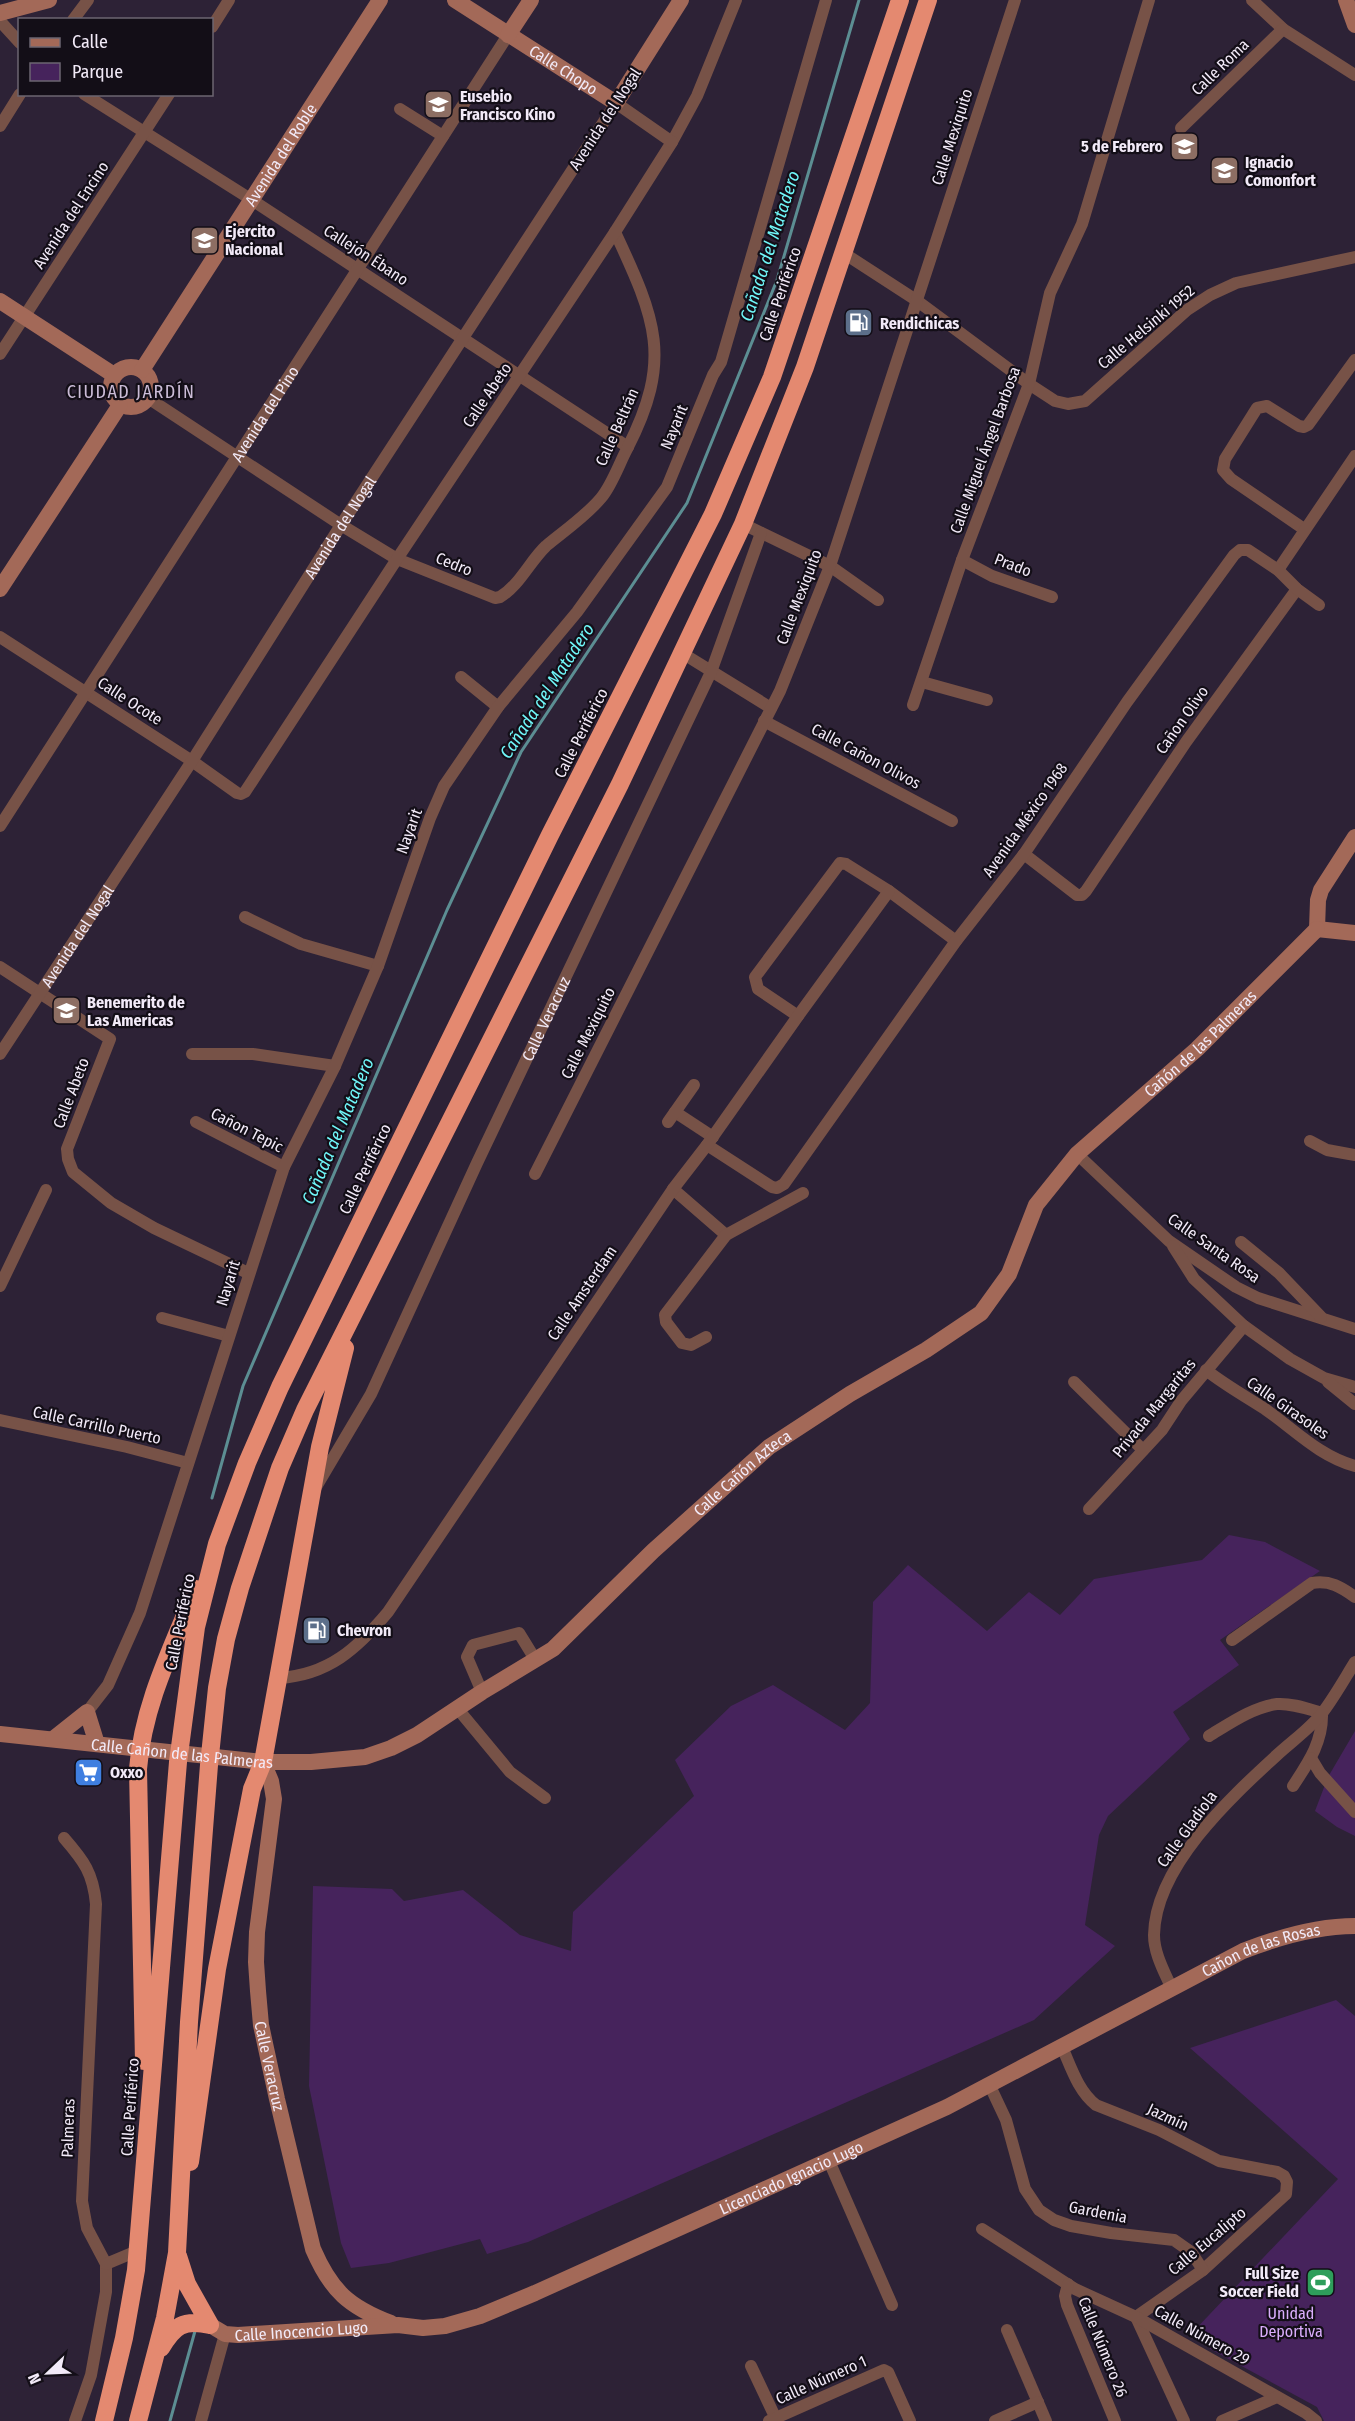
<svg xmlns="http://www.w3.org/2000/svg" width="1355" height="2421" font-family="'Fira Sans Condensed',sans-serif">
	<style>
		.green { fill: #46235c }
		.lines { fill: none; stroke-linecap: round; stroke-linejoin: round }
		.stream { stroke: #5c8e93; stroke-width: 3 }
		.street { stroke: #775247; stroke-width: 12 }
		.secondary { stroke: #a36958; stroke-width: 16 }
		.highway { stroke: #e48970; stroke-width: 18 }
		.labels { text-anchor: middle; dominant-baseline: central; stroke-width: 4.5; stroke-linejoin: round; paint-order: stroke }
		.street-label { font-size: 16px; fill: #f2eaf8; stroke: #130e17 }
		.poi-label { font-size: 16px; font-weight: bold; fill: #f2eaf8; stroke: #130e17; text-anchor: start }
		.park-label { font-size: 16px; fill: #daadfc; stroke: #130e17 }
		.water-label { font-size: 18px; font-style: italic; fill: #70f7f9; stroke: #130e17 }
		.neighbourhood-label { font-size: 18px; letter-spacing: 1.5px; fill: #cbbcd7; stroke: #130e17 }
	</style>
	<rect width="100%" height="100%" fill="#2d2236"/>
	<!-- green -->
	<path class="green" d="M1229,1535l36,7 55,29 -100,69 19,25 -66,47 17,27 -82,77 -9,19 -14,90 30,21 -81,74 -506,222 -41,12 -7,-15 -91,24 -38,5 -10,-25 -32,-157 4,-200 79,3 12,12 59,-11 57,45 51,16 2,-39 121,-116 -19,-36 56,-54 42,-21 72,45 25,-27 3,-101 35,-37 79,66 42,-39 31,23 34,-36 108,-19z
		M1355,1731v105l-18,-9 -22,-16 13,-34z
		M1336,2000l19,16v405h-31l-7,-14 -105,-57 -21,-16 147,-155 -148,-131z"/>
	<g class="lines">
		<!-- stream -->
		<path class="stream" d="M212,1498l31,-112 204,-476 74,-158 166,-249 90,-223 82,-280
			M170,2421l25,-90"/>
		<!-- street -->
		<g class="street">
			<path d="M1252,0l31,29 72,46"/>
			<path d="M73,20l15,-20"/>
			<path d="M0,21l20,22"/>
			<path d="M212,27l17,-27"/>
			<path d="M84,94l168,106 376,247"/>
			<path d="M400,109l43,27"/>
			<path d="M0,126l20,-32"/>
			<path d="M1181,128l102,-99"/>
			<path d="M842,252l74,48 113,84 26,17 13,3 17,-3 102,-91 23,-15 26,-12 119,-26"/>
			<path d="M0,354l169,-260"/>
			<path d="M148,398l193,127 56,34 98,39 5,-1c19,-11 30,-36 46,-51 18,-15 40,-30 55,-48 11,-13 18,-34 26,-49 46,-90 29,-129 -12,-217"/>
			<path d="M743,524l87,42 48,34"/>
			<path d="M1304,529l-73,-50 -8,-9 2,-11 32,-51 10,-2 32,20 5,1 4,-2 47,-65"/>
			<path d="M962,560l30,16 60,21"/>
			<path d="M1278,570l77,-114"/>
			<path d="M0,637l192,124 45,32 4,1 4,-2 152,-233 218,-327 57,-90 25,-46 39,-96"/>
			<path d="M682,653l89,55"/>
			<path d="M461,677l37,30"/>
			<path d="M922,682l65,18"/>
			<path d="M913,705l49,-145 67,-176 21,-91 32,-69 67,-224"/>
			<path d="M764,721l188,100"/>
			<path id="s1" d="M0,826l508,-791"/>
			<path d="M1024,854l53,41h5l4,-4 100,-149 111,-153"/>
			<path d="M245,917l56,27 77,22"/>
			<path d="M0,967l110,72 -43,110 1,10 5,13 38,31 43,25 94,45"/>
			<path d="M798,1016l-40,-27 -3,-12 85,-114 6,1 43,27 67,50"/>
			<path id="s2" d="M0,1054l192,-293 149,-236 275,-422 56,39"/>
			<path d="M192,1054h61l82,12"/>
			<path d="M675,1112l38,25"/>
			<path d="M196,1122l88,45"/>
			<path d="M668,1122l26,-37"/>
			<path d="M1310,1141l17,9 28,5"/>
			<path d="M707,1145l65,42 5,1 7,-4 172,-243 68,-87 103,-152 107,-147 6,-5h8l30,20 19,19 22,16"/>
			<path d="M1077,1154l92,87 67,46 22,11 97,31"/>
			<path d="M535,1174l245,-483 50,-125 185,-566"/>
			<path d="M673,1189l53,46"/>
			<path d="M1241,1242l38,31 42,44"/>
			<path d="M1173,1246l21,33 50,47 46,33 34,19 31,9"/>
			<path d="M0,1286l46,-96"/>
			<path d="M162,1318l67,18"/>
			<path d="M706,1337l-15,8 -9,-2 -16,-21 -1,-7 61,-80 77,-42"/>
			<path d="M1206,1370c19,15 39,26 59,39 30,21 54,47 90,57"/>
			<path d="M1074,1382l69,68"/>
			<path d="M1328,1382l27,22"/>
			<path d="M0,1420l127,27 61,16"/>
			<path id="s3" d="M316,1487l55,-93 106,-231 234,-491 50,-139"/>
			<path d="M1089,1509l73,-79 19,-29 63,-75"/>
			<path d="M1232,1640l80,-57c18,-3 29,4 43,14"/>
			<path d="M279,1678c49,-3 78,-29 109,-66l285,-423 34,-44 91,-129 91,-125"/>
			<path d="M482,1692l-15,-35 6,-12 46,-12 16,26"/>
			<path d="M457,1708l53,64 35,26"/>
			<path d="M87,1712l21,-27 32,-72 144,-446 51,-101 43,-100 52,-148 14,-32 54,-79 79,-95 90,-125 46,-112 8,-13 105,-362"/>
			<path d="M1209,1736c20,-12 44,-29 68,-32 15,-1 31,5 45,9 1,29 -14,50 -29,73"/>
			<path d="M1311,1758l9,15 35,39"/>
			<path d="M64,1838c20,23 29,35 32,66l-14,297 5,27 19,36v28l-15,83 -16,46"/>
			<path d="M1171,1987c-7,-16 -17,-34 -17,-52 1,-68 76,-137 123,-180 15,-14 34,-27 46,-43 12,-16 22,-34 32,-50"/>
			<path d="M1062,2047c9,20 16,44 34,58l63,25 60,31 58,11 7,4 3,6 -1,12 -83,76 -67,47 48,104"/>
			<path d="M990,2086l16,34 19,69 14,21 15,10 17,6 40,7 63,7 17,12 12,18"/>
			<path d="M829,2161l63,144"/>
			<path d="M982,2229l93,60 61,28 170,96 10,8"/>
			<path d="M106,2264l31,-13"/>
			<path d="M1068,2284l-3,12 2,9 48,116"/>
			<path d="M1007,2330l39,91"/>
			<path d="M751,2366l26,55"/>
			<path d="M201,2421l24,-87"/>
			<path d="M769,2421l115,-51 4,2 22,49"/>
			<path d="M995,2421l43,-19"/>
			<path d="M1222,2421l55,-24"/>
		</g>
		<!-- secondary -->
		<g class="secondary">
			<path id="s4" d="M455,0l161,103 65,-103"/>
			<path d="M1346,0l9,25"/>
			<path d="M0,13l49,-13"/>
			<path d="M508,35l23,-35"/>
			<path d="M0,301l114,74"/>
			<circle cx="131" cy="387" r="20"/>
			<path id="s5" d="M142,370l238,-370"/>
			<path d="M0,589l120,-184"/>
			<path d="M1317,929l1,-29 3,-10 34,-53"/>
			<path d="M1317,929l38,4"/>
			<path id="s6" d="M0,1734l263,28h48l54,-5 26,-9 26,-13 65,-43 71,-43 100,-98 116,-104 81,-53 76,-44 55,-37 28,-39 27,-69 41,-51 120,-105 120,-120"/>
			<path d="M53,1739l34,-27 10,32"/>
			<path id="s7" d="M263,1762l8,19 3,18 -17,133 -1,30 2,29 3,34 16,74 36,150c18,42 36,58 78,74"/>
			<path id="s8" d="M210,2325l15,9 13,1 160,-10 25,3 22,-2 35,-10 55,-23 412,-186 296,-156c36,-14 73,-25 112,-25"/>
		</g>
		<!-- highway -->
		<path class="highway" d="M144,2061l-6,-292c5,-64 34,-121 58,-180
			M190,2162l27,-193 35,-180 11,-27 57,-315 25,-99
			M178,2256l9,28 23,41
			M161,2348c13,-22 22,-29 49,-23
			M104,2421l20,-83 12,-68 42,-508 18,-135 21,-83 30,-81 33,-76 270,-552 163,-321 59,-137 128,-377
			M138,2421l27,-103 12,-65 12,-231 20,-257 8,-77 9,-49 14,-51 40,-120 25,-58 315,-626 123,-260 62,-157 123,-367"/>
	</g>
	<!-- icons -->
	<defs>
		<symbol id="school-square" viewBox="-11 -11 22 22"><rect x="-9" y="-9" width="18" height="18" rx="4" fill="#8d6e63" stroke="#130e17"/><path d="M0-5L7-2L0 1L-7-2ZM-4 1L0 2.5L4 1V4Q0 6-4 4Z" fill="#fff"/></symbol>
		<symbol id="fuel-square" viewBox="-11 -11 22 22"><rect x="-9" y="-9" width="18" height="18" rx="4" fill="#5c6f8a" stroke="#130e17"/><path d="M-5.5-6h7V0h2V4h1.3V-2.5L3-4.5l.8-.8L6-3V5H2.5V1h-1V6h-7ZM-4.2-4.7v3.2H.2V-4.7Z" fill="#fff"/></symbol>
		<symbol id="supermarket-square" viewBox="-11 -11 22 22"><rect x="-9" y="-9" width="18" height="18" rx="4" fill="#3f7fe0" stroke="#130e17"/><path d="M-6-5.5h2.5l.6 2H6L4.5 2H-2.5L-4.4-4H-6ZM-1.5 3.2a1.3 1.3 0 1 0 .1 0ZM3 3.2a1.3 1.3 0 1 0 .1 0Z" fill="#fff"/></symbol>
		<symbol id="stadium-square" viewBox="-11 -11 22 22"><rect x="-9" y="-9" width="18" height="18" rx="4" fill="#2e9e5b" stroke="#130e17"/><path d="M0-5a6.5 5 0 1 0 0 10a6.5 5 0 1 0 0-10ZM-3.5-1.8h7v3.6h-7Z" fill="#fff"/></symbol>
	</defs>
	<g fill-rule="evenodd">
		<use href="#school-square" x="422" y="88" width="33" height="33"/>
		<use href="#school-square" x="1168" y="130" width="33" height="33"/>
		<use href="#school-square" x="1208" y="154" width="33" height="33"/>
		<use href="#school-square" x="188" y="224" width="33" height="33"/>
		<use href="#fuel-square" x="842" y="306" width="33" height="33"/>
		<use href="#school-square" x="50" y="994" width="33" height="33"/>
		<use href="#fuel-square" x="300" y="1614" width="33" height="33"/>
		<use href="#supermarket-square" x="72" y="1756" width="33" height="33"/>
		<use href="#stadium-square" x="1304" y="2266" width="33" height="33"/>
	</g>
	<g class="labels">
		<!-- street labels -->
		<g class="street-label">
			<text transform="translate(1220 67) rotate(-44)">Calle Roma</text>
			<text stroke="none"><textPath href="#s4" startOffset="129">Calle Chopo</textPath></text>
			<text transform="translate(605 119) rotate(-57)">Avenida del Nogal</text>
			<text transform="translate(952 137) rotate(-72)">Calle Mexiquito</text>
			<text stroke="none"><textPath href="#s5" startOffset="256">Avenida del Roble</textPath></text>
			<text transform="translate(71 215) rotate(-57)">Avenida del Encino</text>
			<text transform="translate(366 255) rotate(33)">Callejón Ébano</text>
			<text transform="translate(780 294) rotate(-71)">Calle Periférico</text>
			<text transform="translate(1146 327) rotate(-40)">Calle Helsinki 1952</text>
			<text transform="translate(487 395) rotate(-56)">Calle Abeto</text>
			<text stroke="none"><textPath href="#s1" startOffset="490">Avenida del Pino</textPath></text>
			<text transform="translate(617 427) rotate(-66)">Calle Beltrán</text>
			<text transform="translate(674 427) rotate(-68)">Nayarit</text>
			<text transform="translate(985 450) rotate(-70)">Calle Miguel Ángel Barbosa</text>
			<text stroke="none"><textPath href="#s2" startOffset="627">Avenida del Nogal</textPath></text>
			<text transform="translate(454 564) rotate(22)">Cedro</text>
			<text transform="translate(1013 565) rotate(21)">Prado</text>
			<text transform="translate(799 597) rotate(-69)">Calle Mexiquito</text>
			<text transform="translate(130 701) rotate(33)">Calle Ocote</text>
			<text transform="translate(1182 720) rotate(-55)">Cañon Olivo</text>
			<text transform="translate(581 733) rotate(-63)">Calle Periférico</text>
			<text transform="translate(866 756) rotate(28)">Calle Cañon Olivos</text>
			<text transform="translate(1025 820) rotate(-55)">Avenida México 1968</text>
			<text transform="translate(409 831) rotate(-70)">Nayarit</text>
			<text stroke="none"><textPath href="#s2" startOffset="141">Avenida del Nogal</textPath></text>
			<text stroke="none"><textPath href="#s3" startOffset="522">Calle Veracruz</textPath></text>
			<text transform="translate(588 1033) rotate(-63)">Calle Mexiquito</text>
			<text stroke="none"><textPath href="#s6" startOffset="1484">Cañón de las Palmeras</textPath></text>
			<text transform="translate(71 1093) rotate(-69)">Calle Abeto</text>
			<text transform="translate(247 1130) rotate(27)">Cañon Tepic</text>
			<text transform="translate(365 1169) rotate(-64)">Calle Periférico</text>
			<text transform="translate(1214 1248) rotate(35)">Calle Santa Rosa</text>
			<text transform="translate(228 1283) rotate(-73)">Nayarit</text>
			<text transform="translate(582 1293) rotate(-56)">Calle Amsterdam</text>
			<text transform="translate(1154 1408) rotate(-51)">Privada Margaritas</text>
			<text transform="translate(1288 1408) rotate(35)">Calle Girasoles</text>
			<text transform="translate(97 1425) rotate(12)">Calle Carrillo Puerto</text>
			<text stroke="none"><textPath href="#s6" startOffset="843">Calle Cañón Azteca</textPath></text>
			<text transform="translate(180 1622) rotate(-79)">Calle Periférico</text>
			<text stroke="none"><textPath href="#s6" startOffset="183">Calle Cañon de las Palmeras</textPath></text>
			<text transform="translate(1187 1829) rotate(-54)">Calle Gladiola</text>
			<text stroke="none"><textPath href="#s8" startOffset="1138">Cañon de las Rosas</textPath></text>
			<text stroke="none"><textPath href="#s7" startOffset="308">Calle Veracruz</textPath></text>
			<text transform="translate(130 2107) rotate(-86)">Calle Periférico</text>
			<text transform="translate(1168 2117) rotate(25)">Jazmín</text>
			<text transform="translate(68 2128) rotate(-88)">Palmeras</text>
			<text stroke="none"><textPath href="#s8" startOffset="615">Licenciado Ignacio Lugo</textPath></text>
			<text transform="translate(1098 2212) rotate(11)">Gardenia</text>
			<text transform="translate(1207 2241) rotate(-40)">Calle Eucalipto</text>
			<text stroke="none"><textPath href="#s8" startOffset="94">Calle Inocencio Lugo</textPath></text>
			<text transform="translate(1202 2335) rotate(29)">Calle Número 29</text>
			<text transform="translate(1103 2347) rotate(68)">Calle Número 26</text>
			<text transform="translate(821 2380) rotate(-24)">Calle Número 1</text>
		</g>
		<!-- poi labels -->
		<g class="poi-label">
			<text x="460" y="96">Eusebio<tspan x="460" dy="18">Francisco Kino</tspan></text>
			<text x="1163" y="146" text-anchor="end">5 de Febrero</text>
			<text x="1245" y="162">Ignacio<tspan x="1245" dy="18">Comonfort</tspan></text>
			<text x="225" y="231">Ejercito<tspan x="225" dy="18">Nacional</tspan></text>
			<text x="880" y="323">Rendichicas</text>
			<text x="87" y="1002">Benemerito de<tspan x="87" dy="18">Las Americas</tspan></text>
			<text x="337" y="1630">Chevron</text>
			<text x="110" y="1772">Oxxo</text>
			<text x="1299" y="2273" text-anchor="end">Full Size<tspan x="1299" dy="18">Soccer Field</tspan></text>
		</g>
		<!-- park labels -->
		<g class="park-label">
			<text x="1291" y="2313">Unidad<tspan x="1291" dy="18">Deportiva</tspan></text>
		</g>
		<!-- water labels -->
		<g class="water-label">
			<text transform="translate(770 246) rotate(-72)">Cañada del Matadero</text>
			<text transform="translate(547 691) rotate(-57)">Cañada del Matadero</text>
			<text transform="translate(338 1131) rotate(-67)">Cañada del Matadero</text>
		</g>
		<!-- neighbourhood labels -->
		<g class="neighbourhood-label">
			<text x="131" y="392">CIUDAD JARDÍN</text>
		</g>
	</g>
	<!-- legend -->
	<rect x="18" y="18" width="195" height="78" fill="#130e17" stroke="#6c6671" stroke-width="1.5"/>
	<rect x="30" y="38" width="30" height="9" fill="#a36958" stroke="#6c6671" stroke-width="1.5"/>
	<text x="72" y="48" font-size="18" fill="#f2eaf8">Calle</text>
	<rect x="30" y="63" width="30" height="18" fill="#46235c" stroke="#6c6671" stroke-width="1.5"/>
	<text x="72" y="78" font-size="18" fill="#f2eaf8">Parque</text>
	<!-- north arrow -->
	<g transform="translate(48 2373) rotate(247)" stroke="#130e17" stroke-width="4.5" paint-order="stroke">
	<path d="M0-4.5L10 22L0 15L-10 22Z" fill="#f2eaf8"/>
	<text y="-9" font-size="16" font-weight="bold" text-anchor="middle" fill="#f2eaf8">N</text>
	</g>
</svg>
